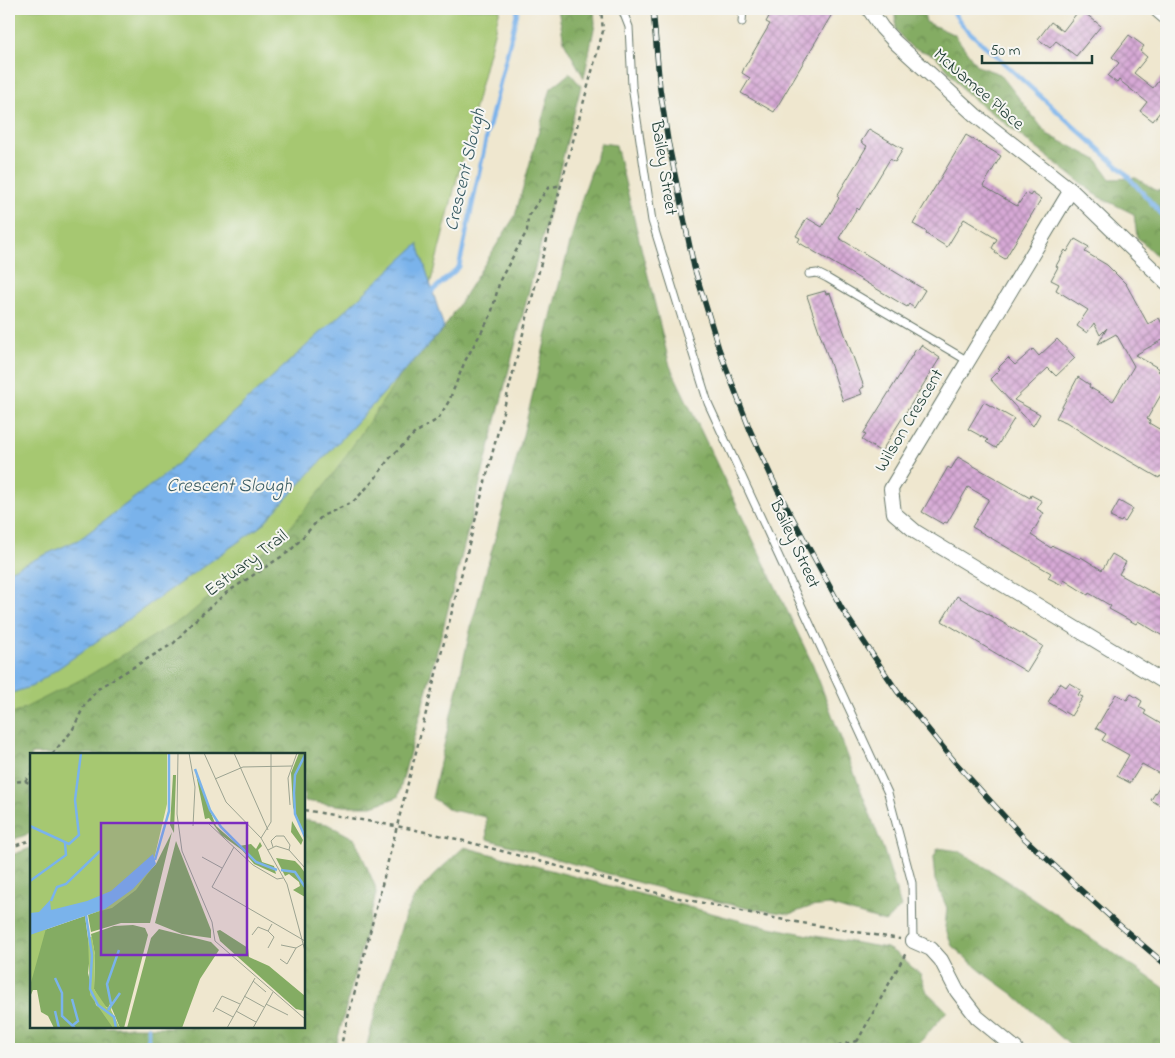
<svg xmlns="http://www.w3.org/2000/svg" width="1175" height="1058" font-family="'Indie Flower',sans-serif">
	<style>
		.forest { fill: url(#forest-crowns); stroke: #52744c }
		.green { fill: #a6c871; stroke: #628252 }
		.water { fill: url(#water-ripples); stroke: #4c7890 }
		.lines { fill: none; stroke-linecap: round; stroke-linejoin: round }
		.stream { stroke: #7ab3eb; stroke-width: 4.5 }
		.building { fill: url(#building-cross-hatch) }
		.service-casing { stroke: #68786a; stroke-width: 9 }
		.minor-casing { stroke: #68786a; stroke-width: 16 }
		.tertiary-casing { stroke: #68786a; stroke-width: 20 }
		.path { stroke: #68786a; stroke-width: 2.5; stroke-dasharray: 4 4; stroke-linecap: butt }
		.service { stroke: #fff; stroke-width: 7 }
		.minor { stroke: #fff; stroke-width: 14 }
		.tertiary { stroke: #fff; stroke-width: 18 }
		.rail-casing { stroke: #1f3d34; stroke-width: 5.5 }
		.rail { stroke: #f6f6f2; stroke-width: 4; stroke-dasharray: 11; stroke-linecap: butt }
		.labels { text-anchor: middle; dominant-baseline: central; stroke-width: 4; stroke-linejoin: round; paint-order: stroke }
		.street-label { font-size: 18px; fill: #1f3d34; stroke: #f6f6f2 }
		.water-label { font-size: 19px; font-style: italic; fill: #365a62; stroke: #f6f6f2 }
		.inset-river { fill: none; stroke: #7ab3eb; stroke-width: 2.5 }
		.inset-road { fill: none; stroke: #9ca391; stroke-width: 1 }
		.view { fill: #7b2cbf; fill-opacity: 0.15; stroke: #7b2cbf; stroke-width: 2.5 }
		.inset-edge { fill: none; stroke: #1f3d34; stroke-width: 2.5 }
	</style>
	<defs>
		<pattern id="forest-crowns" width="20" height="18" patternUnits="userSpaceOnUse" patternTransform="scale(1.25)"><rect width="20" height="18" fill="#84ac63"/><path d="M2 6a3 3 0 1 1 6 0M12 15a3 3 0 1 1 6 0" fill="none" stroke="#6b8d52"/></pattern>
		<pattern id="water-ripples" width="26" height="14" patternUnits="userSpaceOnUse" patternTransform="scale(1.25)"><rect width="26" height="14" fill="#7ab3eb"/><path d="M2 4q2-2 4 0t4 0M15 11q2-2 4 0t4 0" fill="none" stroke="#6393bf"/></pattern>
		<pattern id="building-cross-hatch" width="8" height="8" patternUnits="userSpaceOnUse" patternTransform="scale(1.25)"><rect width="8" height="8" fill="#d7a9d6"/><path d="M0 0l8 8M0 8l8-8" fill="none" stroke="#ae8bae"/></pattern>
	</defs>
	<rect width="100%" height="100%" fill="#f6f6f2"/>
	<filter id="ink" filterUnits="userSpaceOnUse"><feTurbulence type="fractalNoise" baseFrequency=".02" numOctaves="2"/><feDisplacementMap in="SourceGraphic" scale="10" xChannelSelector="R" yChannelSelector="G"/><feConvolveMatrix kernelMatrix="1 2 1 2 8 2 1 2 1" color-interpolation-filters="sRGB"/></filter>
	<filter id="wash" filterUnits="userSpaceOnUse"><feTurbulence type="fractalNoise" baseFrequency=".0096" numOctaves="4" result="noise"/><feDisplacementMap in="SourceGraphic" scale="20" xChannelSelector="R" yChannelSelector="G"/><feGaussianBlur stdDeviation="1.12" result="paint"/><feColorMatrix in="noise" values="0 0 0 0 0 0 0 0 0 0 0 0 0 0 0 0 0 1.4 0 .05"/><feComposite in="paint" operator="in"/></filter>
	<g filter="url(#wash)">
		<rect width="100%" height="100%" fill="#efe7cf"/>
		<!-- forest -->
		<path class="forest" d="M558,9h36l1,15 -11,54 -20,-36z
			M887,9h36l3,13 29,13 22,31 23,8 47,60 50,26 13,19 26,-1 21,13 9,-2v76l-29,-28 -3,-23 -35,-17 -133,-104 -30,-37 -25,-9 -15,-16 -1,-17z
			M570,73l11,13 -136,535 -47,176 -26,9h-28l-40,-5v-47h-273v79l-22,8v-147l252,-168 183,-198 71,-112 36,-128z
			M601,143l15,2 54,221 143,299 71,186 17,56 -16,15 -56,-17 -19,2 -20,7 -44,-6 -99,-23 -160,-46 -1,-22 -35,-7 -19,-12 39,-171 52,-192 30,-127 29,-110z
			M304,820l23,4 28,15 20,47 1,8 -41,155h-326v-193l22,-8v179h273z
			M464,847l281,75 64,13 78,13 10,6 23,20 7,18 20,19 -33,38h-548l15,-58 24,-75 9,-18 20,-23z
			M938,848l21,3 47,29 160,109v60h-92l-61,-55 -32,-23 -29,-25 -7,-19 2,-19 -12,-28 -2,-21z"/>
		<!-- green -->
		<path class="green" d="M9,9h491l-89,351 -81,119 -46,56 -97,81 -99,60 -79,40z"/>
		<!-- water -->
		<path class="water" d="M418,244l26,84 -183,198 -228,160 -24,8v-123l71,-32 87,-66z"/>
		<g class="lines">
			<!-- stream -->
			<path class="stream" d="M951,9l13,18 159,144 43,48
				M428,295l31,-28 28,-132 31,-126
				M120,1049l2,-3c7,-2 14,0 22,-1l4,-5v-13"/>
		</g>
		<g id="blocks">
			<!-- building -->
			<path class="building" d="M773,9h62l-61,103 -33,-19 9,-15 -8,-5 2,-5 26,-44 -4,-2z
				M1080,9l21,17 -25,30 -20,-15 -6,7 -12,-9 13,-17 12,9z
				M1129,35l15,11 -4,5 7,6 -13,16 19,15 13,-17v22l-5,6 5,5 -13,17 -13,-10 7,-9 -28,-22 -2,3 -9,-7 11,-13 -7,-6z
				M869,129l34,20 -8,13 -5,-3 -31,51 -2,-2 -18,30 86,52 -11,18 -5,-4 -2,3 -109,-65 2,-4 -4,-2 11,-18 15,9 17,-29 -2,-2 30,-50 -6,-4z
				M966,135l35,21 -18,30 34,20 9,-13 4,3 2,-3 9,6 -36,60 -10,-6 1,-2 -4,-3 5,-9 -33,-20 -17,28 -21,-13 1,-2 -14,-8z
				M1075,239l14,8 -4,5 22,13 19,19 22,40 11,-6 7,13v7l-31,17 25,14 -2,2 8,5v10l-19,33 3,2 -1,2 17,10v37l-4,7 -2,-1 -1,2 -59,-34 -34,-22 -10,-4 22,-41 12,8 -1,2 24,14 21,-35 -18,-32 -18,10 9,-16 -7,7 -6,-12 -7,10 -10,-7 11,-16 -32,-20 3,-6 -8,-4 7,-13 -2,-1 9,-16 2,2z
				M825,291l1,3 4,-1 34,94 -4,2 2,5 -19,7 -36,-105z
				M1057,339l18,19 -19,18 -8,-8 -34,32 26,14 -7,12 -43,-47 10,-10 -2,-1 10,-10 7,7 18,-16 6,7z
				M921,345l19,13 -59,94 -19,-12 4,-5 -3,-1 53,-85 2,1z
				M984,402l30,17 -18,29 -10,-6 2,-2 -20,-11z
				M958,457l72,41 1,-3 11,6 -5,8 7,4 -13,22 20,13 2,-2 27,13 1,-2 21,13 10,-16 14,8 -7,12 47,26v38l-28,-17 -2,3 -16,-9 -11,-6 2,-3 -22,-13 -1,2 -24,-15 -2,5 -14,-7 3,-5 -79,-46 17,-28 -21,-12 -21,36 -2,-1 -2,2 -21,-12 26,-45 3,2z
				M1119,501l14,8 -8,13 -3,-2 -1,2 -11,-5z
				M957,596l86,50 -16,26 -85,-51z
				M1060,683l6,4 3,-4 12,7 -3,5 5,2 -12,19 -23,-14z
				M1116,694l11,6 4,-6 11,7 -3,6 7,4 -2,3 22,13v82l-15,-9 14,-23 -23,-13 -12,19 -13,-7 12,-21 -27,-15 4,-6 -10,-6z"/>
		</g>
	</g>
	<g filter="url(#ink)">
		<use href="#blocks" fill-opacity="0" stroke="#68786a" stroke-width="1"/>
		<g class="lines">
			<defs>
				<path id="service" d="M622,9l7,18 3,59 20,135 56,182 180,390 24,90 1,58
					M742,22l1,-13
					M809,274l8,-1 10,5 141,83"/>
				<path id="minor" d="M869,9l13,19 13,14 80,73 96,75 95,92
					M1071,190l-180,299 3,24 22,19 250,151
					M913,941l18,8 10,11 16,31 20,26 39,32"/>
				<path id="tertiary" d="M1159,9l7,6"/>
			</defs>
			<!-- service casing -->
			<use href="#service" class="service-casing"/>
			<!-- minor casing -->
			<use href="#minor" class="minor-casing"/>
			<!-- tertiary casing -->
			<use href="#tertiary" class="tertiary-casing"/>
			<!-- path -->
			<path class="path" d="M52,754l20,-23 13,-27 15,-17 74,-44 19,-21 33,-29 64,-42 32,-35 31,-14 21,-22 14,-20 27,-27 23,-14 11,-18 16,-40 26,-46 9,-35 27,-49 1,-15 20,-28 13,-3
				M25,781l6,3
				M9,782l16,-1 6,-7
				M304,810l103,18 50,11 208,56 119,25 116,19
				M9,848l22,-8
				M340,1049l221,-864 42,-154 -2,-22
				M822,1049l35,-8
				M853,1049l53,-96"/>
			<!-- service -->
			<use href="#service" class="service"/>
			<!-- minor -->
			<use href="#minor" class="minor"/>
			<!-- tertiary -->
			<use href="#tertiary" class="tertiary"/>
			<defs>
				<path id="rail" d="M653,9l7,80 8,52 26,126 25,82 31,81 28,61 64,118 55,82 58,71 69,76 93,85 49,42"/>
			</defs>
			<!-- rail casing -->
			<use href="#rail" class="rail-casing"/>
			<!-- rail -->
			<use href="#rail" class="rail"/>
		</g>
	</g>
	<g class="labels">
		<!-- street labels -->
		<g class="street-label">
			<text transform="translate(978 90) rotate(41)">McNamee Place</text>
			<text transform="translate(663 168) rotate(81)">Bailey Street</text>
			<text transform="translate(910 421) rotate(-59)">Wilson Crescent</text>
			<text transform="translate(794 544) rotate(65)">Bailey Street</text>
			<text transform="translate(247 564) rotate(-37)">Estuary Trail</text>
		</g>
		<!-- water labels -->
		<g class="water-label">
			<text transform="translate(466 170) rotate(-77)">Crescent Slough</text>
			<text x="229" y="486">Crescent Slough</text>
		</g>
	</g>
	<!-- overview -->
	<g transform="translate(30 753)">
		<rect width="275" height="275" fill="#efe7cf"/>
		<path d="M269,0h6v85l-12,-31 -2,-34zM166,21l20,52 23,20 12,-2 5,5 4,-7 2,4 -4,4 4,12 12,4 2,8 -22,-10 -12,-14 -21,-15 -12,-17 -4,1zM143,22h3l-2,58 -4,-8zM262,68l11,19 -2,5 -10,-13zM142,79l-22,91h-29l-30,9 -3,-17 17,-6 28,-20 23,-25zM146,88l35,89v8l-29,-4 -27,-11zM246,105l19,3 5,5 5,7v24l-12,-7 7,-4 -1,-4 -10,-8 -4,2zM55,163l5,38 -2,19 8,32 11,9 6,14h-59l-6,-12 -7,-4 -4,-22h-4l-3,7v-62zM103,172l12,3 3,7 -24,93h-4l-10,-24 -2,4 -6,-4 -8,-15 1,-34 -4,-21 23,-8zM129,176l52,13 8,8 -19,29 -18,49h-55l24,-90zM190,177l28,18 1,9 20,9 36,30v15l-9,-2 -76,-68 -3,-10z" fill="#84ac63"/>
		<path d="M58,184h4l3,18 -1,34 13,19 6,-5 -2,7 9,18h-7l-23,-33z" fill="#a6c871"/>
		<path d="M0,0h137v51l-15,64 -16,22 -24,18 -65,17 -17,61z" fill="#a6c871"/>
		<path d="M123,101l3,10 -23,25 -28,20 -75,26v-22l9,-1 11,-12 1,10 36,-9 24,-10z" fill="#7ab3eb"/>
		<path class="inset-river" d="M275,2l-10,20 -1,18 1,21 10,23M165,16l15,41 11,17 35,35 21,8M0,73l39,18 10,-9 -4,-35 6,-47M125,107l14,-49v-58M251,117l14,2 10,15M0,128l36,-26 -1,-12M21,148l6,-14 9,-3 34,-33M56,162l6,40 -2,34 8,16 16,12 2,11M25,225l7,15v23l13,12M81,251l-4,-20 12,-34M78,257l12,-17M25,258l4,17M42,273l6,-5 -6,-22"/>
		<path class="inset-road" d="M148,0l-1,61 5,37 30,71 3,19 90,78M159,0l6,34 -2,39M174,0l22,49 35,36 26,46 18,67M204,0l34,77M185,26l28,-12 49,-1M260,52l-2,-27 9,-25M179,71l44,41 24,14 6,-1M231,85l10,-16v-69M204,94l-22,40 93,54M238,97l8,-4 13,4 1,-5 -6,-9h-8l-5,5 2,6M259,97l16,18M172,104l20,11M222,182l6,-8 10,4 4,-7M251,192l15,3 7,-4M238,195l6,-11 -6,-6M250,206l7,5 9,-16M223,228l13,11M214,243l20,11M236,251l22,11M186,255l17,9M206,258l20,11M183,259l9,-16 18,8M197,275l28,-50M223,275l20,-36"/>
		<path class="view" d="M71,70h146v132h-146z"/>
		<rect width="275" height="275" class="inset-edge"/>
	</g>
	<!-- margin -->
	<rect width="1175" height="1058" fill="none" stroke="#f6f6f2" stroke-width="30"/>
	<!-- scale -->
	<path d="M982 55v8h110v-8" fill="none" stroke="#1f3d34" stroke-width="2.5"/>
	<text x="990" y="55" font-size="15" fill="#1f3d34" stroke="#f6f6f2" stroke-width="4" paint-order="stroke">50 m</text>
</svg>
